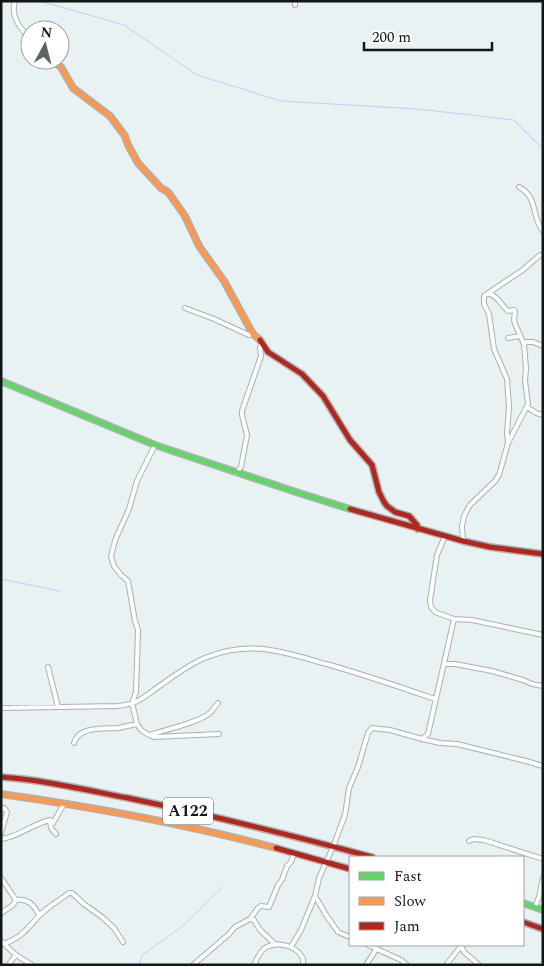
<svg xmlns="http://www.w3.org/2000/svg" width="544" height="966" font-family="Spectral,serif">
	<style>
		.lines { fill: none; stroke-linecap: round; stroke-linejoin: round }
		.stream { stroke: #bccef8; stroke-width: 1 }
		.street-casing { stroke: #a9b1b1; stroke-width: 6 }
		.fast-casing { stroke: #a9b1b1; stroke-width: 8 }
		.slow-casing { stroke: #a9b1b1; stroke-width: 8 }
		.jam-casing { stroke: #a9b1b1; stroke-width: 8 }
		.street { stroke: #fcfdfd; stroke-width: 4 }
		.fast { stroke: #63d668; stroke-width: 5 }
		.slow { stroke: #ff974d; stroke-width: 5 }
		.jam { stroke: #b3261e; stroke-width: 5 }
		.labels { text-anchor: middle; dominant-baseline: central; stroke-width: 4; stroke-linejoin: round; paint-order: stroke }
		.shield { fill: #fff; stroke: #585d5d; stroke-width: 1 }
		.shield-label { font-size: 16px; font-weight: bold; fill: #101717 }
	</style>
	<rect width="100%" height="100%" fill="#e8f2f2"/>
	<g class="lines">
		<!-- stream -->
		<path class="stream" d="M40,1l84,24 73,50 84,26 137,8 96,11 29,29
			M1,579l59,12
			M139,965l3,-10 37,-26 44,-42"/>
		<defs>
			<path id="street" d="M15,1c-5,15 5,27 15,38
				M295,5v-4
				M519,187c20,11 12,30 24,44
				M185,308l29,11 35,16 4,-1
				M508,338l12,-2
				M524,344l2,-2h7l10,4
				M527,407l9,6 7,2
				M508,443l-1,-10 2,-26 -2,-28 -13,-30 -5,-35 -5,-10v-8l40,-27 16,-14h3
				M155,445l-18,36 -8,28 -13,29 -3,10 -2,9 3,9 7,9 7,6 7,40 3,9 -2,62 -4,11 5,21 4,6 8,5 5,2 65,-3
				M236,473l5,-6 6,-32 -5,-20v-4l19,-55 -1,-9 2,-4
				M445,536l-8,19 -7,45 1,7 4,5 19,7 18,1 71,15
				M463,541l-1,-15 2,-10 6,-11 25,-24 4,-6 9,-32 20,-39 -3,-23 1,-13 -2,-24 -9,-20 -1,-4 1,-9 -1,-1 -6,1c-9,-8 -7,-12 -19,-18
				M444,664h11l37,7 31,9 9,4 11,2
				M48,667l10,40
				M1,708l117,-2c4,-1 10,-1 15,-3 9,-3 17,-10 25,-16 16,-11 31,-23 49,-30 46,-18 78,-4 123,8 35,10 70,22 105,34
				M149,735c15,-5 49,-12 61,-22 3,-3 5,-7 8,-10
				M422,739l6,-5 26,-115
				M74,743c5,-17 29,-14 43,-15 7,-1 14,-3 20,-4
				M1,808h3l3,4 -6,21
				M50,820l1,8 5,6
				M1,839c18,-2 31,-15 49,-19l3,3 11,-19
				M469,841l4,-2 11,1 59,19
				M1,878l15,22
				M535,907l4,-10 4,-19
				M1,913l12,-8 3,-5c12,-2 18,5 23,15
				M250,919l4,1 6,10 15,14
				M350,937l-12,-5 -12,-17 -11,-19 4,-18 14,-31 12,-32 4,-27 9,-21 10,-34 4,-5 18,2 32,9 18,4 17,1 69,17 17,5
				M1,941l15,14 16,10
				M4,944c21,-9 22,-15 37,-30 8,-8 19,-14 28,-21h3l12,11 18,13 12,11 9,14
				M368,945l33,15 6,5
				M461,946l3,6 15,13
				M291,947l10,-17 14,-34
				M8,965l8,-10
				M193,965l35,-30 7,-8 15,-8 8,-11 3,-2 8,1 9,-22 4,-5 5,-14 4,-4 3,-9
				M254,965c3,-6 6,-14 11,-17 11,-7 31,-3 37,9 2,2 1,5 1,8
				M366,965l11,-17
				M446,965l16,-20"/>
			<path id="fast" d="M1,381l154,64 141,47 54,17
				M523,903l20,7"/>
			<path id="slow" d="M51,60l10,7 12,21 37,28 15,20 3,9 10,18 23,25 7,4 17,24 14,30 25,35 29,53 7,6
				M1,794c93,13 184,30 275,54"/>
			<path id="jam" d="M260,340l8,12 34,22 21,22 27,44 22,25 7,27 5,10 3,4 8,6 14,4 8,9 1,4
				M350,509l113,32 27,6 53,7
				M1,777c43,3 85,13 127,21 82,17 163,37 244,59
				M276,848l74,21
				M523,922l20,7"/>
		</defs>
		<!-- street casing -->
		<use href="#street" class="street-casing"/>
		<!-- fast casing -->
		<use href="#fast" class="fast-casing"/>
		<!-- slow casing -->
		<use href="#slow" class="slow-casing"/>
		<!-- jam casing -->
		<use href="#jam" class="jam-casing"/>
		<!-- street -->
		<use href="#street" class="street"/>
		<!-- fast -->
		<use href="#fast" class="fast"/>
		<!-- slow -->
		<use href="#slow" class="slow"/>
		<!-- jam -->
		<use href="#jam" class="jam"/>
	</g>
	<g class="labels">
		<!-- shield labels -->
		<rect class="shield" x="163" y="797.5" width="50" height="27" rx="4"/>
		<g class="shield-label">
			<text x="188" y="811">A122</text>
		</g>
	</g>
	<!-- border -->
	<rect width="544" height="966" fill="none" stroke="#101717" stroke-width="5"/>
	<!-- legend -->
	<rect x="349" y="856" width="175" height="90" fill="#ffffff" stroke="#9fa2a2"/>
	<rect x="359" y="872" width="25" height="8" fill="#63d668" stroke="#9fa2a2"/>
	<text x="394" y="881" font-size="15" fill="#101717">Fast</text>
	<rect x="359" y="897" width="25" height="8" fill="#ff974d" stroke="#9fa2a2"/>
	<text x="394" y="906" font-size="15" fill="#101717">Slow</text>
	<rect x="359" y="922" width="25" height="8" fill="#b3261e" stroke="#9fa2a2"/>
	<text x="394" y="931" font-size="15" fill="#101717">Jam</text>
	<!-- north arrow -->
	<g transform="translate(45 45) rotate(7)"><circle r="24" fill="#ffffff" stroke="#9fa2a2"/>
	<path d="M0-4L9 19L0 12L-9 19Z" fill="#5c6464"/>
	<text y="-8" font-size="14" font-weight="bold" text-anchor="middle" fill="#101717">N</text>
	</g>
	<!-- scale -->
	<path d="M364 42v8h128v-8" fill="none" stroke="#101717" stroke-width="2.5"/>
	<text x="372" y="42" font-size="15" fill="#101717" stroke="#ffffff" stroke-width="4" paint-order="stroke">200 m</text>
</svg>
